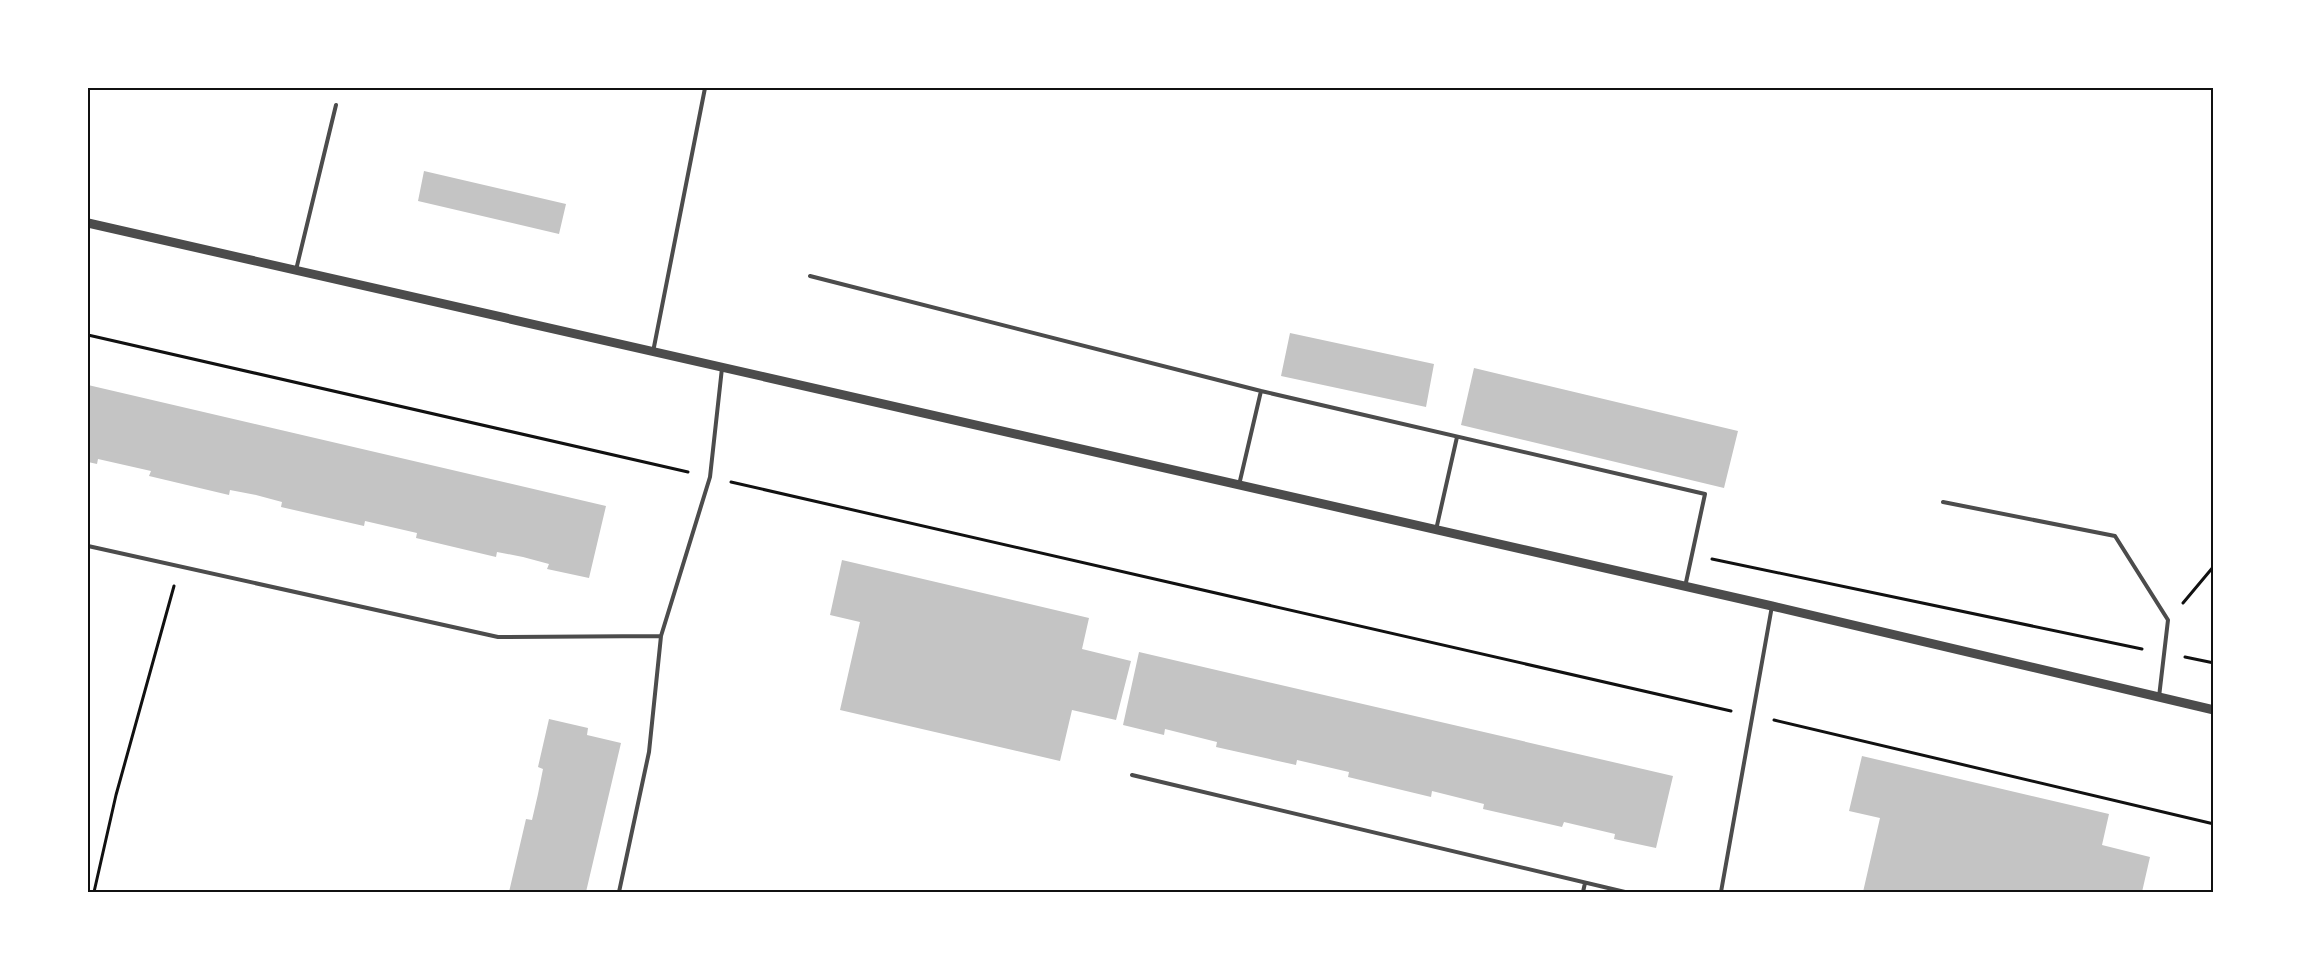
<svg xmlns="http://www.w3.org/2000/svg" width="2301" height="980" font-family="Montserrat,sans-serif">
<rect width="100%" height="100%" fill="#fff"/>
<path fill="#c4c4c4" d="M424 171 566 204 559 234 418 201Z
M1290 333 1434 364 1426 407 1281 376Z
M1474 368 1738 431 1724 488 1461 425Z
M88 385 606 506 589 578 547 569 549 564 523 557 497 552 496 557 416 538 417 533 365 521 364 526 281 507 282 502 256 495 230 490 229 495 149 476 151 471 98 459 97 464 88 462Z
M842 560 1089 618 1082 649 1131 661 1116 720 1072 710 1060 761 840 710 860 622 830 615Z
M1139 652 1673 776 1656 848 1614 839 1615 834 1564 822 1562 827 1483 809 1484 804 1432 791 1431 797 1348 777 1349 772 1297 760 1296 765 1216 747 1217 742 1165 729 1164 735 1123 725Z
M549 719 588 728 587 735 621 743 586 892H509L526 819 532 820 538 794 543 769 538 767Z
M1862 756 2109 814 2102 845 2150 857 2142 892H1863L1880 818 1849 811Z"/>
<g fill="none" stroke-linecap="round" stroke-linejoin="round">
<path stroke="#111" stroke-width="3" d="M88 335 688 472
M731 482 1731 711
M1712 559 2142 649
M2183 603 2214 566
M2185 657 2214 663
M1774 720 2214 824
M94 892 116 795 174 586"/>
<path stroke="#4c4c4c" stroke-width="4" d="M296 270 336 105
M810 276 1261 391 1239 485
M653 352 705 88
M1261 391 1705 494 1685 587
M1943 502 2115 536 2168 620 2159 697
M1436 530 1457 437
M88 546 498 637 661 636 710 477 722 368
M1132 775 1625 892
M619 892 649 752 661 636
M1583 892 1585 883
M1721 892 1772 606"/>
<path stroke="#4c4c4c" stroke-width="9" d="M88 223 1772 606 2214 710"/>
</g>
<rect width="2301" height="980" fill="none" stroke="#ffffff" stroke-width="178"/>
<rect x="89" y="89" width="2123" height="802" fill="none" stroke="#111" stroke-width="2"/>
</svg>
